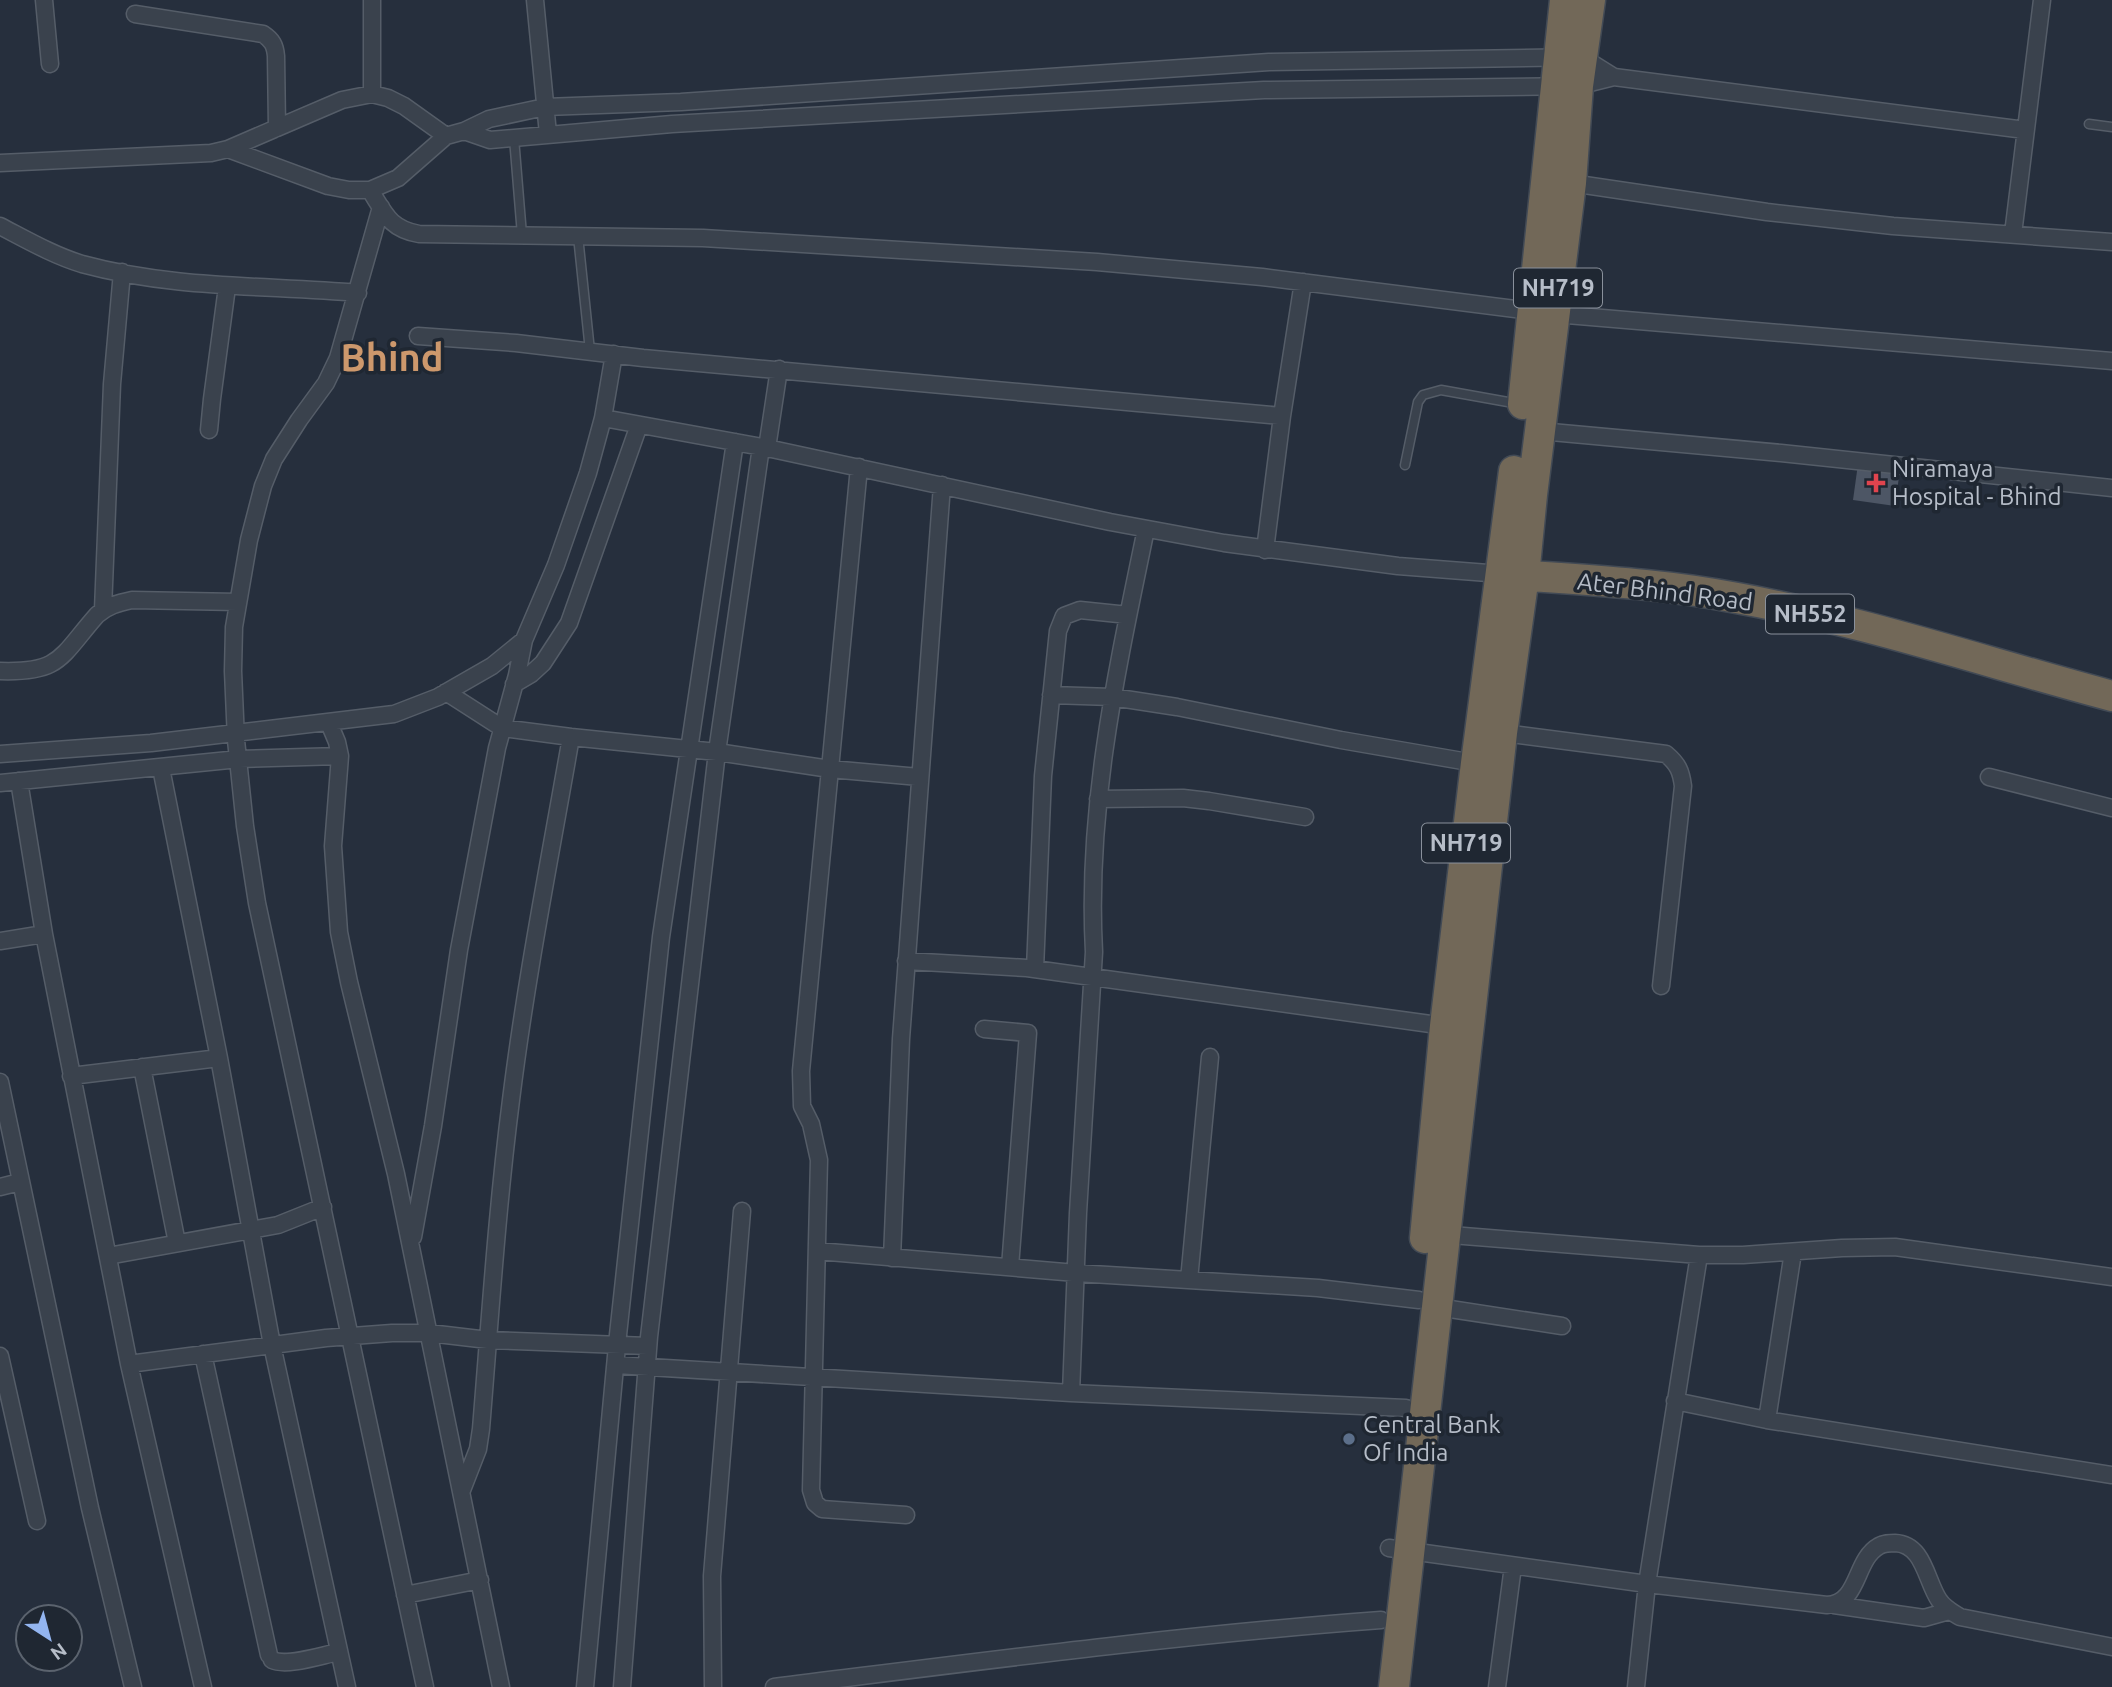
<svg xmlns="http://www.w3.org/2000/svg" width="2112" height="1687" font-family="Ubuntu,sans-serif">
<rect width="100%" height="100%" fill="#262f3d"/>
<path fill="#4d5665" d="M1858 464 1900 469 1895 506 1853 500Z"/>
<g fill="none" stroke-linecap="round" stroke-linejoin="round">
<g stroke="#555d68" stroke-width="11">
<path id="lane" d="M2089 124 2112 127
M514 138 522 235
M578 236 590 351
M1405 465 1418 402 1423 395 1441 390 1519 404"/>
</g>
<g stroke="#555d68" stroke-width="19">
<path id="street" d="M44 0 50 64
M372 0V94
M535 0 548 134
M135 14 263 34C272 40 275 45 276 56L277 128
M464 131 490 140 672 124 1264 90 1578 86 1614 77 2025 130
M228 149 328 186 349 190H370L398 178 446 136 464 131 489 119 545 107 681 102 1269 62 1582 57 1614 77
M0 163 211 153 228 149 342 100 372 94 388 98 404 106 446 136
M1571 183 1767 212 1893 226 2112 242
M370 190C385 214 390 229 419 234L703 238 1097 262 1262 277 1555 314 2112 361
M381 207 338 358 326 383 299 420 274 459 263 486 249 540 234 627 233 671 236 740 245 826 257 903 425 1687
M0 226C27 240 53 255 82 264 174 289 264 285 358 293
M2013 234 2042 0
M418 336 516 343 643 358 1282 416
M603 418 767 448 1110 522 1224 543 1398 566 1501 574
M209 430 212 399 227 287
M1540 431 1781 453 2112 488
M767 448 779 369
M859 467 801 1071 802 1106 811 1124 819 1160 811 1490 815 1503 822 1509 906 1515
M1265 550 1282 416 1303 282
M103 610 112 384 122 272
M0 671C61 673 60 657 97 615 107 606 118 603 132 600L238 602
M514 684 531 674 543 663 569 623 639 425
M446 692 502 728 571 737 717 752 830 769 919 777
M1051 695 1112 697 1177 707 1341 740 1480 764
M329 723 337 742 340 756 333 846 339 932 349 982 396 1174 501 1687
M1496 732 1666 754C1678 764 1681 771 1683 786L1661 986
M0 754 151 743 394 714 438 697 492 666 524 640
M161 768 219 1058 272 1345 347 1687
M1989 777 2112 808
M19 781 44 934 129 1364 203 1687
M0 783 239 759 340 756
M1098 799 1183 798 1209 801 1305 817
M0 941 44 934
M906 961 1027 968 1445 1026
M1035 969 1043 776 1058 631 1064 616 1080 610 1128 615
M984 1029 1028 1033 1010 1267
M142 1067 177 1243
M71 1076 219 1058
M0 1082 90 1508 133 1687
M0 1187 20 1182
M1439 1234 1699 1255H1743L1842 1248 1895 1247 2112 1277
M413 1237 433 1126 459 950 497 748 517 675 524 640 556 565 588 473 603 418 614 354
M817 1251 1076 1273 1318 1288 1419 1300
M108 1256 278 1225 323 1207
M892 1258 901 1039 942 485
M1189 1280 1210 1057
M1437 1307 1562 1326
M203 1354 269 1655
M0 1356 37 1521
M129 1364 326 1338 392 1333H429L488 1340 648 1346
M616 1365 1071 1393 1406 1408
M1071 1393 1078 1213 1094 952C1086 808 1117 669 1146 529
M1675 1401 1767 1420 2112 1475
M1767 1420 1793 1252
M462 1490 478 1449 481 1429C490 1319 497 1209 511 1100 526 978 550 858 571 737
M1389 1548 1647 1584 1827 1605C1860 1603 1854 1560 1879 1546 1884 1543 1889 1543 1895 1543 1924 1544 1926 1581 1939 1600 1944 1608 1952 1612 1960 1617L2112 1647
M405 1595 480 1580
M1834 1605 1924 1618 1949 1611
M272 1660C287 1667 322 1655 339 1652
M585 1687 618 1335 661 937 735 442
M622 1687 649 1337 717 752 761 447
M713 1687 712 1576 742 1211
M774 1687C976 1662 1178 1635 1381 1620
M1497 1687 1513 1566
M1636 1687 1647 1584 1699 1255"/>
</g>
<g stroke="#424a55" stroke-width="33">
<path id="highway" d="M1523 404 1565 0
M1505 574C1582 580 1661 583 1737 598 1864 621 1988 663 2112 696
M1425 1238 1445 1026 1476 763 1514 471
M1394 1687 1502 733 1524 576 1532 495 1571 183 1578 86 1590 0"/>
</g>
<use href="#lane" stroke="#3a424d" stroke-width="8"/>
<use href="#street" stroke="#3a424d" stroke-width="16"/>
<use href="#highway" stroke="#726858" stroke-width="30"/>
</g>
<path fill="#e0444e" stroke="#1f2732" stroke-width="2.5" d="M1872.5 472.5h7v7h7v7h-7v7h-7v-7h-7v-7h7z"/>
<circle fill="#5c6f8a" stroke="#1f2732" stroke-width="2.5" cx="1349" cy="1439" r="7"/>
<g text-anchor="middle" stroke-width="7" stroke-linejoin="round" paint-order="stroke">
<g fill="#1f2732" stroke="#89909b" stroke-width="2">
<rect x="1514" y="268.5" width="88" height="39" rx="5"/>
<rect x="1766" y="594.5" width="88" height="39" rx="5"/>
<rect x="1422" y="823.5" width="88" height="39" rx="5"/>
</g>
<g font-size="23" font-weight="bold" fill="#b6bdc8">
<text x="1558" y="296">NH719</text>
<text x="1810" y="622">NH552</text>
<text x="1466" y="851">NH719</text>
</g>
<g font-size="24" fill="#b6bdc8" stroke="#1f2732" text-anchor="start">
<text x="1892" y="477">Niramaya<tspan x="1892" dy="28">Hospital - Bhind</tspan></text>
<text x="1363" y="1433">Central Bank<tspan x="1363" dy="28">Of India</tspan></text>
</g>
<g font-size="24" fill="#b6bdc8" stroke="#1f2732">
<text transform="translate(1665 592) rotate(7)" y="8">Ater Bhind Road</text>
</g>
<g font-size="38" font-weight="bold" fill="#cd986c" stroke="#1f2732">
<text x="392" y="371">Bhind</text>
</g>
</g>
<g transform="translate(49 1638) rotate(144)"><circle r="33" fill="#1f2732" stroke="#5b636e" stroke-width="2"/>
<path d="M0-5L12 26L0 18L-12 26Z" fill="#93b5f0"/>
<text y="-10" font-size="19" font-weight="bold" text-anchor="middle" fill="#b6bdc8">N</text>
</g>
</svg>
